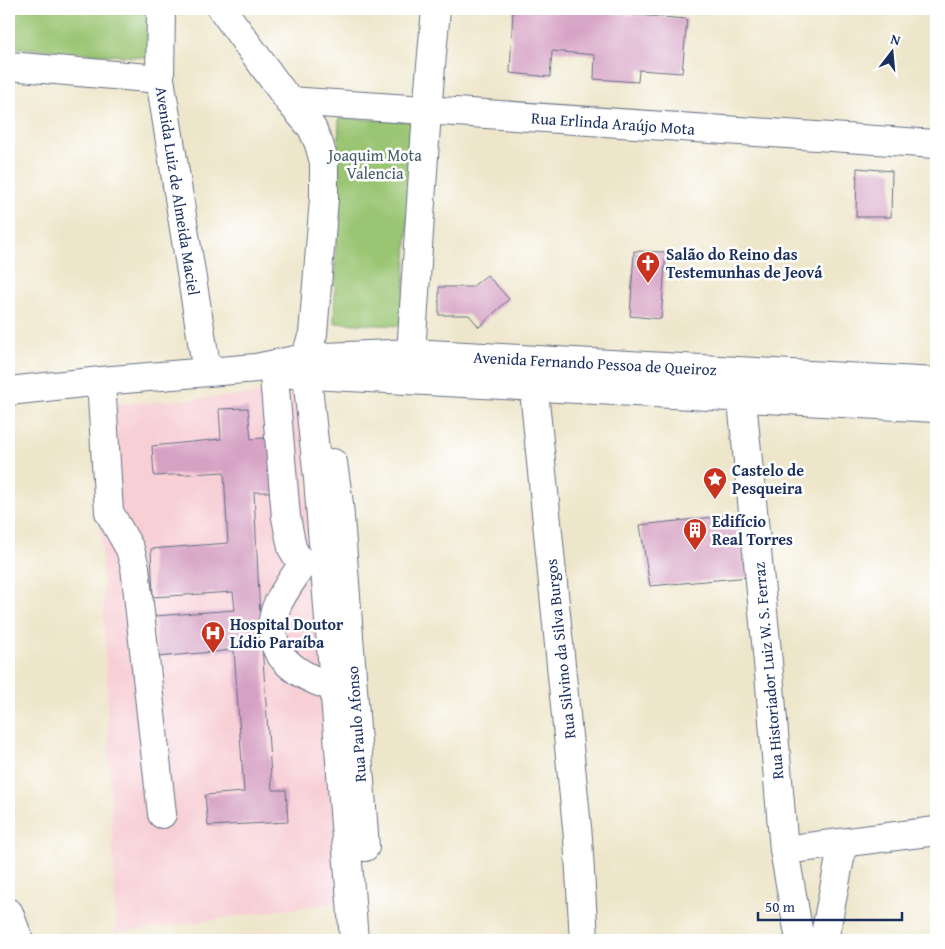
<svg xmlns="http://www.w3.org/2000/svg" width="945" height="949" font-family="'Gentium Book Plus',serif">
<rect width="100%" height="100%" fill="#fff"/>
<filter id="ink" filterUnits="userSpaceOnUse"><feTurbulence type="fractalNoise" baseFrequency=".02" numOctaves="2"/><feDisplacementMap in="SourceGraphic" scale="10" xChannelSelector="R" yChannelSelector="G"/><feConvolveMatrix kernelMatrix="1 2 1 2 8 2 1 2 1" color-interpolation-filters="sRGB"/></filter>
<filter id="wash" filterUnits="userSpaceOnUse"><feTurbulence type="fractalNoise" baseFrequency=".0096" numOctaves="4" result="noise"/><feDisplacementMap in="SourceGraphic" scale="20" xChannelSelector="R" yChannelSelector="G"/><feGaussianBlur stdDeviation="1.12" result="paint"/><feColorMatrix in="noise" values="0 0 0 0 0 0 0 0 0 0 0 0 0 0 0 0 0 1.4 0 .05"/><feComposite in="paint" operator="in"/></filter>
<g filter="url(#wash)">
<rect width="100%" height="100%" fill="#eee6ca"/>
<path fill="#f7cfd5" d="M299 391 342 902 116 933 96 406Z"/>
<path fill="#9ac572" stroke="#5a7a68" d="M9 9H152L149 58 9 47Z
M339 118 414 122 402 326 334 323Z"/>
<g id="blocks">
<path fill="#d6a2c4" d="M513 9H599L598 12 687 19 682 73 639 70 638 82 594 79 595 55 552 51 550 77 510 73Z
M857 168 892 171 891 217H856Z
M634 251 666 252 661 319 630 316Z
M487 275 509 299 479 327 469 315H439V287H472Z
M248 408 251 439 275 437 280 492H254L260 616 272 790H286L288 822 208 826 205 795 244 792 234 650 157 657 155 616 235 610 233 592 153 597 151 549 228 543 224 472 154 476 152 446 221 439 219 409Z
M742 514 749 577 650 586 640 525Z"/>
</g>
</g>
<g filter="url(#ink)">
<use href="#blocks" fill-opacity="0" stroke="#656f84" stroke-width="1"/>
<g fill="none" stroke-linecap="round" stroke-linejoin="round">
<g stroke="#656f84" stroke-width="30">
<path id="minor" d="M161 9 160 79 207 372
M222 9 289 101 312 128 319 144 324 162V199L313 334 305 358 318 479 354 940
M9 66 160 79
M289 101 936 144
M411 353 427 111 436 9
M273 365 286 517 292 548 302 565 323 562H342
M532 370 578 838 584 940
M292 374 936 408
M101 381 109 512 130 549 135 567 162 814
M740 381 768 662 784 850 800 940
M9 391 101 381 256 368 305 358 411 353 936 382
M333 463 339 504 365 847
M302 565C293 579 282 593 276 608 261 653 295 675 333 687
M784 850 936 831
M9 913 19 940
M824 940 843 843"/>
</g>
<use href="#minor" stroke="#fff" stroke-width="28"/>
</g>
</g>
<defs>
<g id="church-pin" transform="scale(1.25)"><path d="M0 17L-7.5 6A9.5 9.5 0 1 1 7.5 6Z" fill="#c8321e" stroke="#fff"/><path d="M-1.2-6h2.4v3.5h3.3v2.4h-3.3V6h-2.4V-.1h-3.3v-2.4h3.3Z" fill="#fff"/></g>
<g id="sight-pin" transform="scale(1.25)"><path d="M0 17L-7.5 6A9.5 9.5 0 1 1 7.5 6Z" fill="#c8321e" stroke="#fff"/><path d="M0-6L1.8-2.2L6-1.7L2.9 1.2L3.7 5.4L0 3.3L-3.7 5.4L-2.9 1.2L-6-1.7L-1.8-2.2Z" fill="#fff"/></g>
<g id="building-pin" transform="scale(1.25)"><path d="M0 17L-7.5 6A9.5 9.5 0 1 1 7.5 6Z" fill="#c8321e" stroke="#fff"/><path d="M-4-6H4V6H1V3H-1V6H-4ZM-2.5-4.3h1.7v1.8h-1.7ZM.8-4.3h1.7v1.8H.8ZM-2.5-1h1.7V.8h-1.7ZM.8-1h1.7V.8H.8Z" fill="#fff"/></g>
<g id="hospital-pin" transform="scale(1.25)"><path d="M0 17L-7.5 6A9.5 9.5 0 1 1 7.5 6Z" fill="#c8321e" stroke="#fff"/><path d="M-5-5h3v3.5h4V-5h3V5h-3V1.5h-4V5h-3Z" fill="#fff"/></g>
</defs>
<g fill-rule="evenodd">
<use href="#church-pin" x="648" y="263"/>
<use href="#sight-pin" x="715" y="479"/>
<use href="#building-pin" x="695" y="530"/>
<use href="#hospital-pin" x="213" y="633"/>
</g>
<g text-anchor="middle" stroke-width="5" stroke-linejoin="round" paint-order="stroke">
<g font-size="16" fill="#1b2f5e" stroke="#fff">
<text transform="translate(613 123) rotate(4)" y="6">Rua Erlinda Araújo Mota</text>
<text transform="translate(178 191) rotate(81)" y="6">Avenida Luiz de Almeida Maciel</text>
<text transform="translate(595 363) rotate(3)" y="6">Avenida Fernando Pessoa de Queiroz</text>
<text transform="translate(560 649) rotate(-96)" y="6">Rua Silvino da Silva Burgos</text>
<text transform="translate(768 671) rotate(-95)" y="6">Rua Historiador Luiz W. S. Ferraz</text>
<text transform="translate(356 724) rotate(-94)" y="6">Rua Paulo Afonso</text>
</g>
<g font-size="16" fill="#415c64" stroke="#fff">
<text x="375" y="161">Joaquim Mota<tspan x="375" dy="18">Valencia</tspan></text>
</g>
<g font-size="16" font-weight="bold" fill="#1b2f5e" stroke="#fff" text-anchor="start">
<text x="666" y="260">Salão do Reino das<tspan x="666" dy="18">Testemunhas de Jeová</tspan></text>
<text x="732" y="476">Castelo de<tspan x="732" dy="18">Pesqueira</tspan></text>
<text x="712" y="527">Edifício<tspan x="712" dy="18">Real Torres</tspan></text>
<text x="230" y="630">Hospital Doutor<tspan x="230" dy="18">Lídio Paraíba</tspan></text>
</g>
</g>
<rect width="945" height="949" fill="none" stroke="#fff" stroke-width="30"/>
<g transform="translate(892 52) rotate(16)" stroke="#ffffff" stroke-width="4" paint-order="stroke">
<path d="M0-4L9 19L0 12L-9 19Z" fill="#1b2f5e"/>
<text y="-8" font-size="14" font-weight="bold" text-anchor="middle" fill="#1b2f5e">N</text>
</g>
<path d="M758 912v8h144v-8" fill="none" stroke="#1b2f5e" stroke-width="2.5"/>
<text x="765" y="912" font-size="15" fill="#1b2f5e" stroke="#ffffff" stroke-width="4" paint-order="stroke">50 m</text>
</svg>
